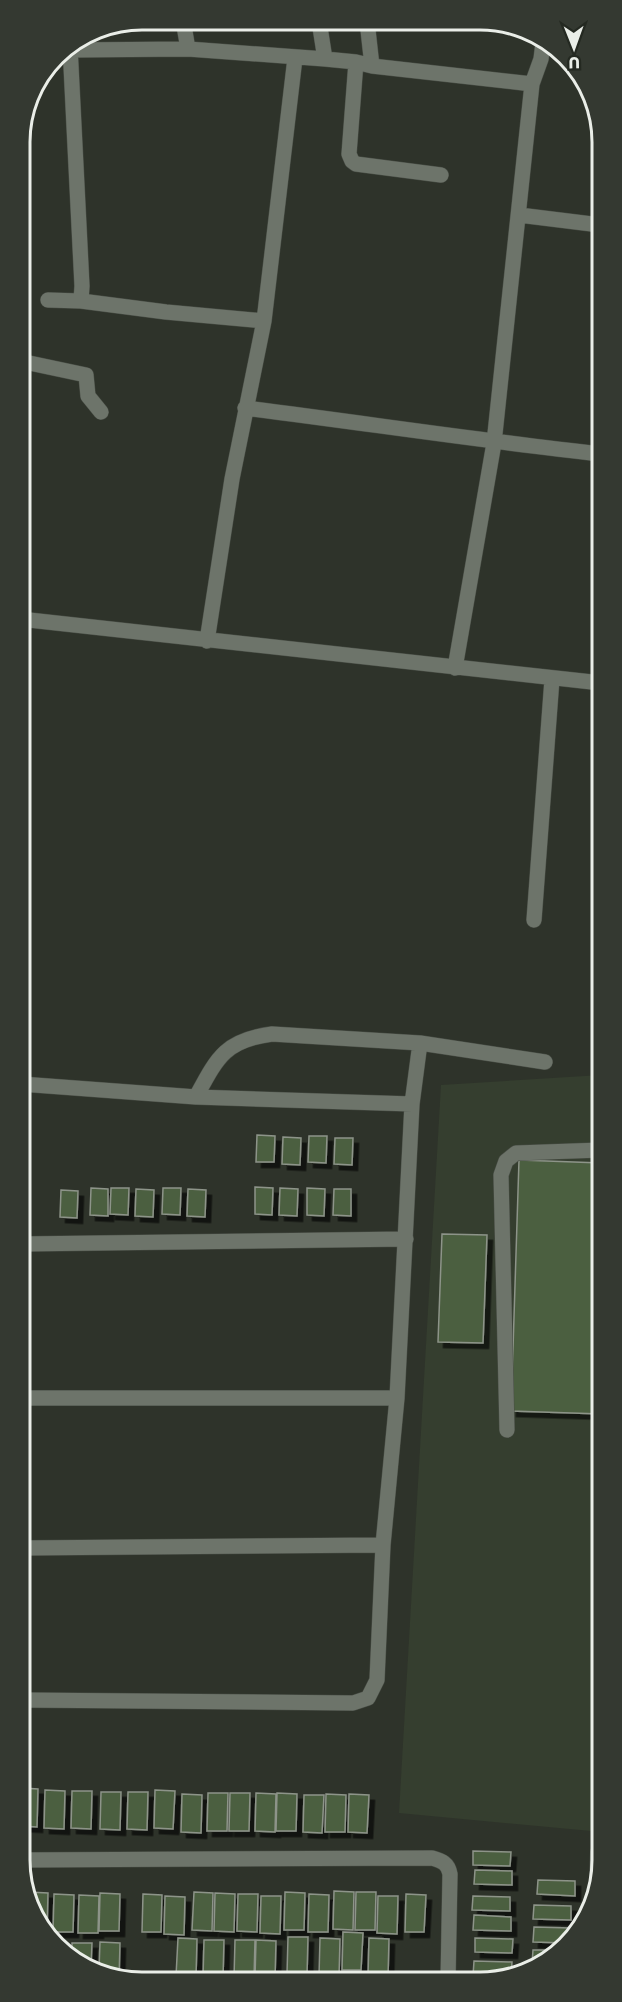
<svg xmlns="http://www.w3.org/2000/svg" width="622" height="2002" font-family="Poppins,sans-serif">
<defs>
<filter id="shadow"><feDropShadow dx="5.5" dy="5.5" stdDeviation="0" flood-color="#0009"/></filter>
</defs>
<rect width="100%" height="100%" fill="#2e332a"/>
<path fill="#353e2f" d="M601 1075 602 1832 399 1813 441 1085Z"/>
<path fill="#4c5e41" stroke="#8d9489" stroke-width="1.5" filter="url(#shadow)" d="M257 1135 275 1136 274 1162H256Z
M309 1136H327L326 1163 308 1162Z
M283 1137 301 1138 300 1165 282 1164Z
M335 1138H353L352 1165 334 1164Z
M519 1160 601 1163 602 1414 511 1411Z
M255 1187 273 1188 272 1215 255 1214Z
M91 1188 108 1189V1216L90 1215Z
M111 1188H129L128 1215 110 1214Z
M163 1188H181L180 1215 162 1214Z
M280 1188 298 1189 297 1216 279 1215Z
M307 1188 325 1189 324 1216 307 1215Z
M136 1189 154 1190 153 1217 135 1216Z
M188 1189 206 1190 205 1217 187 1216Z
M334 1189H351V1216L333 1215Z
M61 1190 78 1191 77 1218 60 1217Z
M442 1234 487 1235 483 1343 438 1342Z
M22 1788 38 1789 37 1827 22 1826Z
M45 1790 65 1791 64 1829 44 1828Z
M155 1790 175 1791 173 1829 154 1828Z
M72 1791H92L91 1829 71 1828Z
M101 1792H121L120 1830 100 1829Z
M128 1792H148L147 1830 127 1829Z
M208 1793H228L227 1831H207Z
M230 1793H250L249 1831H229Z
M256 1793 276 1794 275 1832 255 1831Z
M277 1793 297 1794 296 1831H276Z
M182 1794 202 1795 201 1833 181 1832Z
M326 1794 346 1795 345 1832H325Z
M349 1794 369 1795 367 1833 348 1832Z
M304 1795H324L322 1833 303 1832Z
M473 1851 511 1852 510 1866 473 1865Z
M475 1870 512 1871V1885L474 1884Z
M538 1880 575 1881V1896L537 1894Z
M334 1891 354 1892 353 1930 333 1929Z
M28 1892 48 1893 47 1931 28 1895Z
M194 1892 213 1893 212 1931 192 1930Z
M285 1892 305 1893 304 1930H284Z
M356 1892H376L375 1930H355Z
M100 1893 120 1894 119 1931H99Z
M215 1893 235 1894 234 1932 214 1931Z
M54 1894 74 1895 73 1932H53Z
M143 1894 162 1895 161 1932H142Z
M238 1894H258L257 1932 237 1931Z
M309 1894 329 1895 328 1932H308Z
M406 1894 426 1895 424 1932H405Z
M79 1895 99 1896 98 1933H78Z
M165 1896 185 1897 184 1935 164 1934Z
M261 1896H281L280 1934 260 1933Z
M378 1896H398L397 1934 377 1933Z
M473 1896 510 1897V1911L472 1910Z
M534 1905 571 1906V1920L533 1919Z
M474 1915 511 1917V1931L473 1930Z
M534 1927 571 1928V1941L568 1943 533 1942Z
M343 1932 363 1933 361 1970H342Z
M288 1937H308L307 1975 287 1974Z
M178 1938 197 1939 196 1977 176 1976Z
M320 1938 340 1939 339 1977 319 1976Z
M369 1938 389 1939 388 1977 368 1976Z
M475 1938 513 1939 512 1953 475 1952Z
M204 1940H224L223 1978H203Z
M235 1940H255L254 1978H234Z
M256 1940 276 1941 275 1979 255 1978Z
M100 1942 120 1943 119 1980 99 1970Z
M72 1943H92L91 1966 72 1955Z
M533 1950H555L532 1964Z
M474 1961 512 1962 511 1976H473Z"/>
<g fill="none" stroke-linecap="round" stroke-linejoin="round">
<g stroke="#494e46" stroke-width="16">
<path id="minor" d="M183 20 188 49
M319 21 325 59
M367 21 372 66 532 84 494 443 455 668
M70 46 82 286 81 301
M71 50 188 49 325 59 356 62 372 66
M356 62 349 154 352 161 356 164 441 175
M532 84 541 59 543 43
M519 215 600 225
M48 300 81 301 166 312 264 321
M20 361 86 375 88 396 101 412
M245 408C364 423 482 441 601 454
M20 619 601 683
M207 641 232 479 264 321 295 58
M534 920 552 679
M21 1084 196 1097 412 1104 397 1398 383 1545 377 1680 368 1698 353 1703 22 1700
M196 1097C217 1058 225 1040 272 1034L420 1043 545 1062
M412 1104 420 1043
M21 1244 406 1239
M21 1398H397
M507 1430 501 1175 506 1161 516 1153 601 1150
M21 1548 383 1545
M22 1860 432 1858C442 1861 448 1863 450 1874L448 1980
M597 1879 598 1852"/>
</g>
<use href="#minor" stroke="#6d746a" stroke-width="15"/>
</g>
<path d="M0 0H622V2002H0ZM142 30H480A112 112 0 0 1 592 142V1860A112 112 0 0 1 480 1972H142A112 112 0 0 1 30 1860V142A112 112 0 0 1 142 30Z" fill="#343931" fill-rule="evenodd"/>
<path fill="none" stroke="#eaeee8" stroke-width="3" d="M142 30H480A112 112 0 0 1 592 142V1860A112 112 0 0 1 480 1972H142A112 112 0 0 1 30 1860V142A112 112 0 0 1 142 30Z"/>
<g transform="translate(574 48) rotate(179)" stroke="#242921" stroke-width="4.5" paint-order="stroke">
<path d="M0-4.5L10 22L0 15L-10 22Z" fill="#eaeee8"/>
<text y="-9" font-size="16" font-weight="bold" text-anchor="middle" fill="#eaeee8">U</text>
</g>
</svg>
